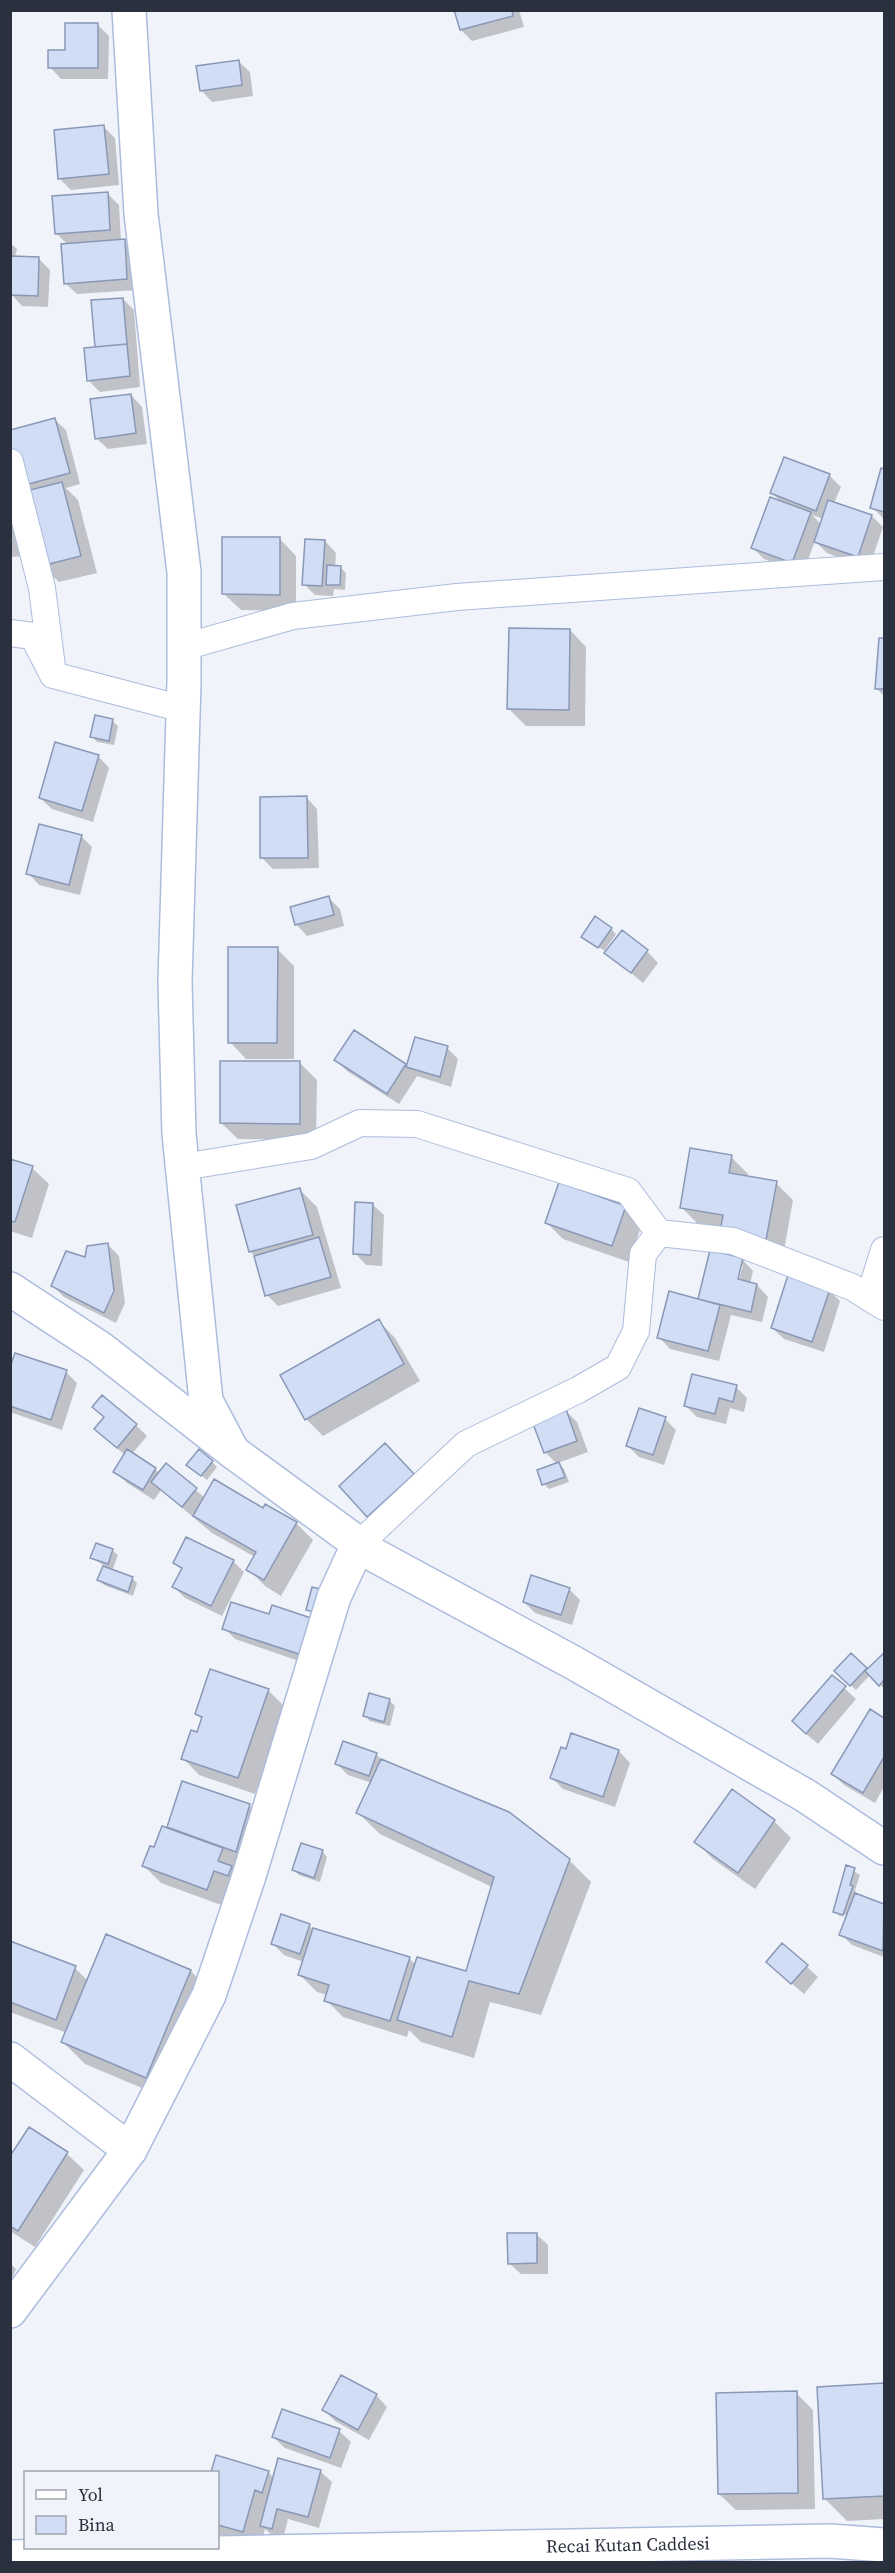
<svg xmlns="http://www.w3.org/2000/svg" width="895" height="2573" font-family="'Source Serif 4',serif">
<rect width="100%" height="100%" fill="#f0f3fa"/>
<path fill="#0003" fill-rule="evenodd" d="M456 10H519L524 27 472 41 461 30Z
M97 24 109 36 108 79H61L50 67Z
M238 61 250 72 253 96 212 102 201 90Z
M104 127 115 138 119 185 71 190 60 179Z
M108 194 119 205 121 241 135 252 138 290 77 294 65 283 68 245 56 233Z
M10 243 17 249 15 257 38 258 50 270 48 307 22 306 11 294Z
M123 299 134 310 140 387 100 392 88 380Z
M131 395 142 407 147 444 108 449 96 438Z
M54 419 66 430 80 484 66 488 78 500 97 573 59 582 42 566 23 485Z
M785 459 830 476 841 487 834 503 872 516 883 527 869 568 827 553 815 541 803 573 764 559 753 548 782 503 772 493ZM812 515 823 519 822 525Z
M882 470H884V519L872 507Z
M10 480 25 556 10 557Z
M280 539 296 556V611L241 610 224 594Z
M325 541 336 553 335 567H340L346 573 345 590 334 589 333 596 315 595 304 584Z
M570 630 586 647 585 726H526L509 709Z
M881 639 884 640V696L876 688Z
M112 721 118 726 114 745 97 742 92 736Z
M98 756 109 768 93 822 52 809 40 798Z
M306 797 317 809 319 868 273 869 262 858Z
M81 836 92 847 80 895 39 885 28 873Z
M329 898 340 909 344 926 307 936 296 924Z
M611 929 616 934 605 950 647 951 658 963 643 983 605 951 583 937Z
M277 949 294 966V1059H246L230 1042Z
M354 1032 408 1067 447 1048 458 1059 451 1087 417 1076 399 1104 347 1071 336 1060Z
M300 1063 317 1080 316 1140 238 1139 221 1123Z
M731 1157 748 1174V1178L776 1183 793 1200 783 1256 722 1228 698 1224 681 1207Z
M10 1161 32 1168 49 1184 32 1238 10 1231Z
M300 1190 317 1207 341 1288 278 1306 267 1295 255 1257 250 1251Z
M372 1204 384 1215 382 1266 366 1265 355 1253Z
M625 1207 642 1224 629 1262 563 1239 546 1222Z
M108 1245 119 1256 125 1303 116 1323 64 1297 53 1286Z
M711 1252 742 1259 753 1271 750 1284 757 1285 768 1297 762 1322 731 1315 719 1361 670 1349 659 1337 699 1301ZM739 1265H743L737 1287 734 1286Z
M829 1290 840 1301 824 1352 784 1339 772 1328Z
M379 1321 395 1338 420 1381 323 1436 306 1419Z
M10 1372H66L77 1383 62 1430 10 1412Z
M736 1387 747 1398 744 1412 730 1408 726 1424 697 1417 686 1406Z
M566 1411 577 1422 588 1452 558 1463 564 1469 569 1482 549 1489 544 1484 557 1464 545 1452Z
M665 1419 676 1430 664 1465 639 1457 627 1445Z
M136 1425 147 1436 132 1454 160 1473 167 1465 205 1498 264 1510 296 1523 313 1540 281 1596 265 1586 248 1569 255 1557 212 1533 161 1490 154 1500 127 1483 115 1471 125 1455 107 1440Z
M396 1456 424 1486 379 1527 368 1516Z
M212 1462 217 1467 207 1480 194 1470Z
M112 1550 118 1555 112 1571 132 1578 137 1583 133 1596 104 1585 99 1580 105 1566 92 1558Z
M233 1561 244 1572 222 1616 185 1598 174 1587 182 1570 175 1563Z
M569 1589 580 1600 572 1625 535 1613 524 1602Z
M232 1604 316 1667 235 1639 224 1628Z
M851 1655 868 1671 884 1655V1689L871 1674 856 1690 836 1671Z
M832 1677 856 1699 818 1744 805 1733Z
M268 1690 285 1707 255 1794 199 1775 183 1758 198 1734 203 1720 196 1714Z
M389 1700 395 1706 390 1726 370 1721 365 1716Z
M870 1711 884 1720V1787L875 1803 844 1785 833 1774Z
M572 1735 619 1751 630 1763 615 1807 563 1789 552 1778 567 1751Z
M376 1754 385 1763 569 1860 591 1882 541 2015 490 2002 474 2058 421 2042 409 2030 407 2037 343 2017 326 2000 327 1995 317 1992 300 1975 304 1962 284 1955 273 1944 309 1925 312 1929 409 1958 416 1965 467 1973 492 1887 380 1834 358 1813 372 1783 348 1775 336 1763Z
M183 1783 250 1806 267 1823 224 1906 161 1883 144 1866 168 1829Z
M732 1791 774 1821 791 1838 755 1889 713 1859 696 1842Z
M322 1851 327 1857 320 1882 299 1875 294 1870Z
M847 1867 860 1875 855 1890 857 1895 884 1905V1957L852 1945 841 1934 846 1919 835 1912ZM839 1912 851 1917 850 1919 839 1916Z
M107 1936 191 1971 212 1993 168 2099 85 2064 63 2042 67 2033 10 2012V1943L75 1968 88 1981Z
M806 1966 818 1977 804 1994 779 1973Z
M29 2129 67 2154 84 2170 35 2247 10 2231V2159Z
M536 2234 548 2245V2274H521L509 2263Z
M10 2263 16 2269 10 2282Z
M884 2384V2519L847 2521 825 2499 818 2388Z
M796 2393 813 2410 815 2509 736 2510 719 2494Z
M376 2395 387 2407 369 2440 335 2421 324 2410Z
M339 2431 351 2442 341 2468 285 2448 273 2437Z
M217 2457 268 2472 274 2478 320 2471 332 2482 319 2528 288 2519 283 2539 273 2536 265 2529 260 2548 218 2536V2472H213Z"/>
<path fill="#d1ddf5" stroke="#8898b6" stroke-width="1.5" d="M454 10H512L513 16 460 30Z
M65 23H98V68H48V50H65Z
M239 60 242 85 200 91 196 66Z
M104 125 109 174 58 179 54 130Z
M108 192 110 230 55 234 52 196Z
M125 239 127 279 64 284 61 244Z
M11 256 39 257 38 296 10 295Z
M123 298 127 344 95 347 91 300Z
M127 344 130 376 87 381 84 348Z
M131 394 136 433 95 439 90 399Z
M55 418 70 473 21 486 10 446V430Z
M784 457 830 474 816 511 770 493Z
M881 468 884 469V512L870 508Z
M62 482 81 556 41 566 22 492Z
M770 497 811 512 792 563 751 548Z
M828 500 872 515 858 557 814 542Z
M222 537H280V595L222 594Z
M305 539 325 540 322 586 302 585Z
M327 565 341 566 340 585H326Z
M509 628 570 629 569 710 507 709Z
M879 638H884V689H875Z
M95 715 113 719 109 741 90 737Z
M55 742 99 755 82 811 39 798Z
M307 796 308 858H260V797Z
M39 824 82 835 69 885 26 874Z
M329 896 334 915 295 925 290 907Z
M595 916 612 928 598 948 581 937Z
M622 930 648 950 631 973 604 953Z
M228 947H278L277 1043H228Z
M354 1030 406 1064 387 1094 334 1060Z
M415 1037 448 1046 440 1077 406 1067Z
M220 1061H300V1124L220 1123Z
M690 1148 732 1155 729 1173 777 1181 766 1240 720 1232 723 1215 680 1208Z
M10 1159 33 1166 15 1222 10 1221Z
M559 1182 626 1206 612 1246 545 1223Z
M300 1188 313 1235 249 1252 236 1205Z
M355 1202 373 1203 371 1255 353 1254Z
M319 1237 331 1277 265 1296 254 1256Z
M108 1243 114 1291 104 1313 51 1286 66 1251 85 1257 87 1246Z
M710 1250 743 1258 738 1279 757 1284 751 1312 698 1299Z
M788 1275 830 1289 812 1342 771 1328Z
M669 1291 720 1305 708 1351 657 1338Z
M379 1319 404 1364 305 1420 280 1375Z
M15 1353 67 1370 51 1420 10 1406V1367Z
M692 1374 737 1385 733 1402 719 1398 715 1414 684 1406Z
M102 1395 137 1424 117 1448 94 1429 104 1417 92 1407Z
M639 1408 666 1417 653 1455 626 1446Z
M566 1409 577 1441 544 1453 532 1421Z
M385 1443 414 1474 367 1517 339 1486Z
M127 1449 156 1468 143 1490 113 1472Z
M199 1449 213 1461 201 1476 186 1465Z
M559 1462 565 1477 542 1485 537 1470Z
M166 1463 197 1488 182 1507 151 1482Z
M214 1479 263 1508 265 1504 297 1522 264 1580 246 1570 256 1552 193 1516Z
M186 1537 234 1560 211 1606 172 1587 182 1568 173 1563Z
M96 1543 113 1549 108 1564 90 1558Z
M103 1566 133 1577 128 1592 97 1580Z
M531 1575 570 1588 561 1615 523 1602Z
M312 1587 324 1590 318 1613 306 1610Z
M231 1602 269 1614 272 1605 317 1620 305 1656 222 1629Z
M851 1653 867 1668 850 1686 834 1671Z
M884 1653V1680L879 1686 865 1671Z
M210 1669 269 1689 238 1778 181 1759 191 1730 197 1732 202 1717 195 1714Z
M832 1675 846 1686 806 1734 792 1721Z
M369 1693 390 1699 384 1722 363 1716Z
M870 1709 884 1718V1757L863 1793 831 1774Z
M571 1733 619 1750 603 1797 550 1778 561 1747 566 1749Z
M343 1741 377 1753 369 1776 335 1764Z
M381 1759 509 1812 570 1859 519 1994 469 1981 452 2037 397 2020 417 1957 466 1971 494 1877 356 1813Z
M182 1781 250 1804 236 1852 167 1827Z
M732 1789 775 1820 738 1873 694 1842Z
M162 1826 223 1848 218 1861 232 1866 228 1876 214 1871 207 1890 142 1866 150 1846 154 1847Z
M301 1843 323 1850 314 1878 292 1870Z
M846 1865 855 1868 850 1885 853 1886 843 1915 833 1912Z
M855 1893 884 1904 883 1951 839 1935Z
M281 1914 310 1924 300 1954 271 1944Z
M313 1928 410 1957 390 2021 324 2001 329 1985 298 1975Z
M106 1934 191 1970 146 2078 61 2042Z
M10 1941 76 1966 56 2020 10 2002Z
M782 1943 808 1965 791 1984 766 1962Z
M29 2127 68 2152 18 2231 10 2226V2156Z
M507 2233H537V2263L508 2264Z
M341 2375 377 2394 358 2430 322 2410Z
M884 2383V2496L823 2499 817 2387Z
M797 2391 798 2493 718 2494 716 2393Z
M282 2409 340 2429 330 2458 272 2437Z
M216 2455 269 2471 262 2493 255 2490 243 2532 218 2525V2472H211Z
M278 2458 321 2470 308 2517 277 2509 272 2529 260 2526Z"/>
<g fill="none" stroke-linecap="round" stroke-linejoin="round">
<g stroke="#acbcdc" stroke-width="28">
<path id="street" d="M10 462 42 588 53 675
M10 633 33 636 53 675 183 709
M184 647 293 616 457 597 884 567
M183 1167 311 1146 360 1123 417 1124 628 1191 659 1233
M869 1298 884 1250
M358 1545 466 1444 578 1390 618 1367 636 1331 643 1254 659 1233 733 1241 852 1287 884 1307"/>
</g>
<g stroke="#acbcdc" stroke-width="36">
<g id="secondary">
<path d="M129 10 141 214 184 572V682L175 982 179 1134 206 1401 233 1452"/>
<path d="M10 1289 100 1348 233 1452 374 1555 574 1663 806 1796 884 1848"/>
<path d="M10 2059 130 2150"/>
<path d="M10 2311 130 2150 209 1995 248 1879 334 1597 358 1545"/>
<path id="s1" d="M10 2557 830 2541 884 2545"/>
</g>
</g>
<use href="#street" stroke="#fff" stroke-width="26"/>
<use href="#secondary" stroke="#fff" stroke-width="33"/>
</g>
<g text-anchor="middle" stroke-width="4.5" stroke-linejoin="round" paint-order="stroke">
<g font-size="18" fill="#2a303d" stroke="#f0f3fa">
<text dy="6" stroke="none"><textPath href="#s1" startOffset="618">Recai Kutan Caddesi</textPath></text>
</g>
</g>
<rect width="895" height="2573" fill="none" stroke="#2a303d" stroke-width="24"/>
<rect x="24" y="2471" width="195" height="78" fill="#f0f3fa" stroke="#a1a5ae" stroke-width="1.5"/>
<rect x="36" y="2490" width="30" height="9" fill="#ffffff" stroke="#a1a5ae" stroke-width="1.5"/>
<text x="78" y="2501" font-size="18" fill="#2a303d">Yol</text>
<rect x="36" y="2516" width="30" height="18" fill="#d1ddf5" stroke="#a1a5ae" stroke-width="1.5"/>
<text x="78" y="2531" font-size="18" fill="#2a303d">Bina</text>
</svg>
